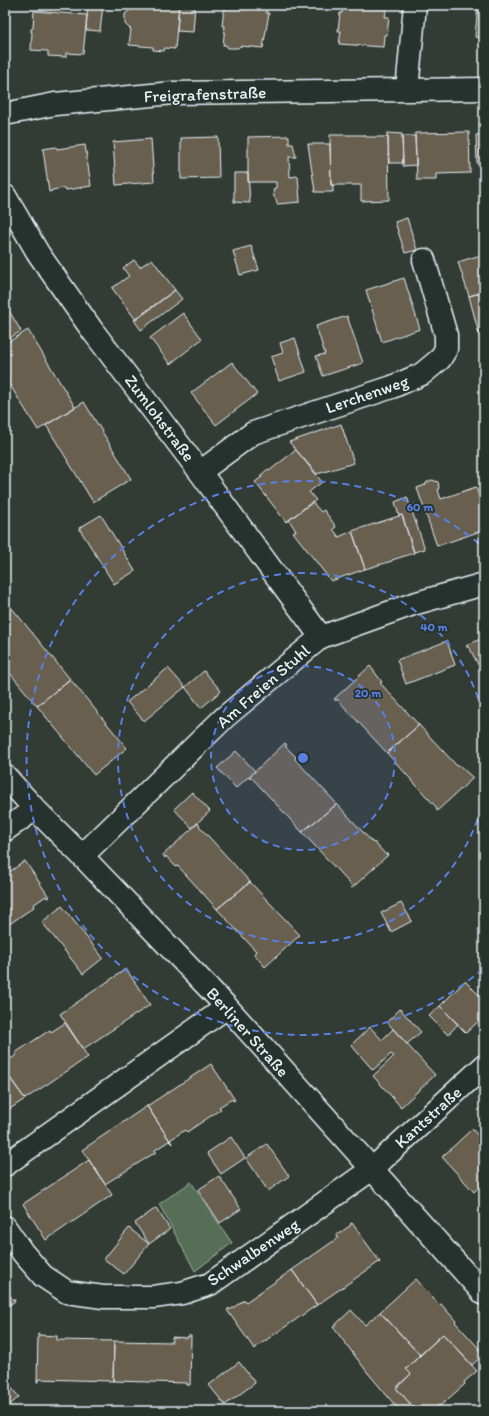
<svg xmlns="http://www.w3.org/2000/svg" width="489" height="1416" font-family="Itim,sans-serif">
<rect width="100%" height="100%" fill="#333c34"/>
<filter id="ink" filterUnits="userSpaceOnUse"><feTurbulence type="fractalNoise" baseFrequency=".025" numOctaves="2"/><feDisplacementMap in="SourceGraphic" scale="8" xChannelSelector="R" yChannelSelector="G"/><feConvolveMatrix kernelMatrix="1 2 1 2 8 2 1 2 1" color-interpolation-filters="sRGB"/></filter>
<g filter="url(#ink)">
<path fill="#566e54" stroke="#9fb0a6" d="M191 1182 232 1243 195 1271 159 1204Z"/>
<path fill="#675f50" stroke="#e8f1f8" d="M5 5H10L8 27H5Z
M88 5H103L100 31 86 30Z
M133 5H179L175 49 165 48 164 51 153 50V47L129 45 131 29 129 28 125 24V14L130 10H132Z
M179 5H195L193 32 177 31Z
M226 5H267L266 13H269L263 48 240 46 238 48H228L226 45H223L225 26H222L224 9H226Z
M343 5H387L385 17H389L387 35H384L383 47 339 44 341 31H338L340 13H342Z
M478 5H484V38L475 37Z
M34 11 87 15 83 54 66 53V57L48 56V51L31 50 32 32H31V29L33 28Z
M469 132 470 173 436 174V180H417L415 133Z
M387 133 402 134 403 163H389L388 137H387Z
M484 134V164H477L476 135Z
M330 135H365L366 137H388L389 200 361 201V185H331Z
M289 136V144H293L296 157H289L290 177 298 176 300 202 277 204 276 199 274 197 273 189 276 188V182H248V137Z
M402 136H415L416 165 403 166Z
M218 137 219 178 181 179V138Z
M151 139 154 182 116 185 113 142Z
M308 144H330L331 185H333V192H315Z
M85 145 91 186 66 190 65 188 52 190V191L49 192 43 149 56 147 57 149Z
M234 173H248L250 203 234 202Z
M407 218 417 250 405 253 395 222Z
M251 246 259 270 240 275 233 251Z
M484 254V292L469 296 458 262Z
M152 259 175 290 136 320 112 288 129 276 123 268 134 260 140 267Z
M404 278 420 329 382 342 366 290Z
M175 290 182 299 141 330 134 320Z
M484 292V337L480 338 469 296Z
M5 304 21 331 5 341Z
M183 313 202 339 170 364 150 338Z
M347 316 363 363 323 376 316 356 325 354 316 326Z
M28 330 75 407 38 430 5 377V344Z
M295 338 306 372 279 381 271 357 283 353 280 343Z
M232 362 257 394 216 425 191 393Z
M84 402 131 479 93 502 46 425Z
M341 424 354 463 317 474 289 442Z
M296 450 322 482 309 492 316 500 286 522 255 482 262 477 261 475 268 469 269 471Z
M432 480 438 482 439 487 438 490 441 499 476 487 484 511V530L437 546 417 488 425 485 427 482Z
M407 497 425 549 414 552 402 515 399 516 395 502Z
M312 502 321 512 324 510 336 527 333 529 339 537 352 531 365 569 331 581 293 532 296 531 289 520Z
M101 515 135 571 114 584 79 528Z
M402 515 414 553 392 560V561L365 569 352 531Z
M11 607 70 679 37 706 5 667V612Z
M484 637V676L469 647 468 648 466 646Z
M447 641 455 665 406 684 397 660Z
M370 666 382 682 380 683 419 725 387 753 337 699 336 701 334 699Z
M168 668 185 687 144 721 127 702Z
M204 671 221 691 201 708 185 687Z
M70 679 127 748 94 775 37 706Z
M419 725 457 766 459 765 473 778 437 811 436 809 437 808 387 753Z
M285 743 287 745 285 746 296 757 295 759 337 804 302 832 251 777 250 779 249 777Z
M236 751 255 771 236 788 217 768Z
M192 792 210 811 192 828 174 809Z
M337 804 373 843 374 842 386 855 387 853 388 855 352 888 351 887 352 886 302 832Z
M198 823 200 826H199L250 882 217 909 178 866 176 867 166 856 165 858 163 855Z
M25 861 49 897 47 898 46 896 33 905 34 907 5 927V875Z
M250 882 298 933 300 935 265 967 254 954 256 951 217 909Z
M401 903 412 921 391 932 381 913Z
M62 906 103 958 83 974 42 922Z
M126 969 150 1005 83 1049 60 1014Z
M465 981 484 1000V1016L466 1033 440 1006Z
M440 1006 458 1024 448 1035 429 1016Z
M400 1009 421 1032 407 1044 387 1022Z
M65 1023 88 1057 25 1099 5 1071V1062L17 1055 15 1053 50 1030 51 1032Z
M370 1027 382 1040 393 1029 435 1075 401 1107 373 1076 394 1056 391 1054 373 1070 351 1045Z
M211 1064 235 1100 233 1101 232 1099 219 1107 221 1109 187 1132 185 1130 170 1140 172 1144 147 1106Z
M5 1071 25 1099 5 1112Z
M147 1106 172 1144 169 1141 155 1150 156 1152 105 1184 82 1150Z
M472 1129 484 1142V1164L483 1165 484 1166V1182L474 1192 442 1157Z
M231 1137 245 1158 221 1174 207 1153Z
M267 1144 289 1176 268 1191 246 1158Z
M89 1160 112 1195 46 1240 23 1204Z
M219 1176 241 1209 220 1223 198 1190Z
M156 1208 170 1229 149 1244 135 1223Z
M352 1223 380 1262 379 1263V1262L317 1305 292 1270 338 1238 337 1235 351 1225 350 1224Z
M129 1228 149 1244 124 1274 104 1259Z
M292 1270 317 1305 256 1347V1348L255 1350 227 1310 229 1308 230 1310 244 1300 246 1302Z
M416 1279 439 1305 441 1304 456 1321 455 1322 484 1354 472 1365 443 1334 420 1355 380 1312Z
M5 1288 13 1300 14 1299 15 1301 5 1308Z
M351 1310 365 1325 380 1312 420 1355 406 1369 411 1374 396 1388 416 1410 415 1411H400L368 1373 333 1327Z
M38 1334H39V1335L57 1336V1340L114 1341 113 1381 38 1379V1382H37Z
M443 1334 477 1371 464 1382 465 1384 440 1406 439 1405 432 1411H417L396 1388 411 1374 406 1369Z
M188 1336H191L190 1385H187V1383L113 1381 114 1341 172 1342V1337L188 1338Z
M239 1362 255 1383 225 1405 209 1385Z
M5 1380 19 1397 5 1409Z"/>
<g fill="none" stroke-linecap="round" stroke-linejoin="round">
<g stroke="#e8f1f8" stroke-width="25">
<path id="minor" d="M407 90 415 5
M5 114 55 104 173 93 484 89
M5 196 38 253 92 330 200 472 321 637
M200 472 253 433 392 387 422 374 440 359 446 349V335L424 260
M5 776 35 809 82 856 227 1007 484 1294
M5 830 35 809
M82 856 225 717 321 637 413 604 484 584
M5 1165 227 1007
M5 1227 23 1253 43 1276 67 1292 103 1297H153L182 1293 210 1284 372 1169 484 1066"/>
</g>
<use href="#minor" stroke="#26332d" stroke-width="22"/>
</g>
</g>
<circle cx="303" cy="758" r="92" fill="#5a7fe2" fill-opacity=".12"/>
<g fill="none" stroke="#5a7fe2" stroke-width="2" stroke-dasharray="7 5">
<circle cx="303" cy="758" r="92"/>
<path d="M484 796A185 185 0 1 1 484 720"/>
<path d="M483 969A277 277 0 1 1 483 547"/>
</g>
<g text-anchor="middle" stroke-width="3.5" stroke-linejoin="round" paint-order="stroke">
<g font-size="17" fill="#e8f1f8" stroke="#26332d">
<text transform="translate(205 94) rotate(-2)" y="6">Freigrafenstraße</text>
<text transform="translate(367 394) rotate(-19)" y="6">Lerchenweg</text>
<text transform="translate(160 418) rotate(53)" y="6">Zumlohstraße</text>
<text transform="translate(263 686) rotate(-41)" y="6">Am Freien Stuhl</text>
<text transform="translate(248 1032) rotate(48)" y="6">Berliner Straße</text>
<text transform="translate(428 1117) rotate(-42)" y="6">Kantstraße</text>
<text transform="translate(253 1252) rotate(-34)" y="6">Schwalbenweg</text>
</g>
</g>
<circle cx="303" cy="758" r="6" fill="#5a7fe2" stroke="#26332d" stroke-width="2"/>
<g font-size="12" text-anchor="middle" font-weight="bold" fill="#5a7fe2" stroke="#26332d" stroke-width="3.5" stroke-linejoin="round" paint-order="stroke">
<text x="420" y="511">60 m</text>
<text x="434" y="631">40 m</text>
<text x="368" y="697">20 m</text>
</g>
<rect width="489" height="1416" fill="none" stroke="#26332d" stroke-width="20"/>
<rect x="10" y="10" width="469" height="1396" fill="none" stroke="#e8f1f8" stroke-width="1.5" filter="url(#ink)"/>
</svg>
